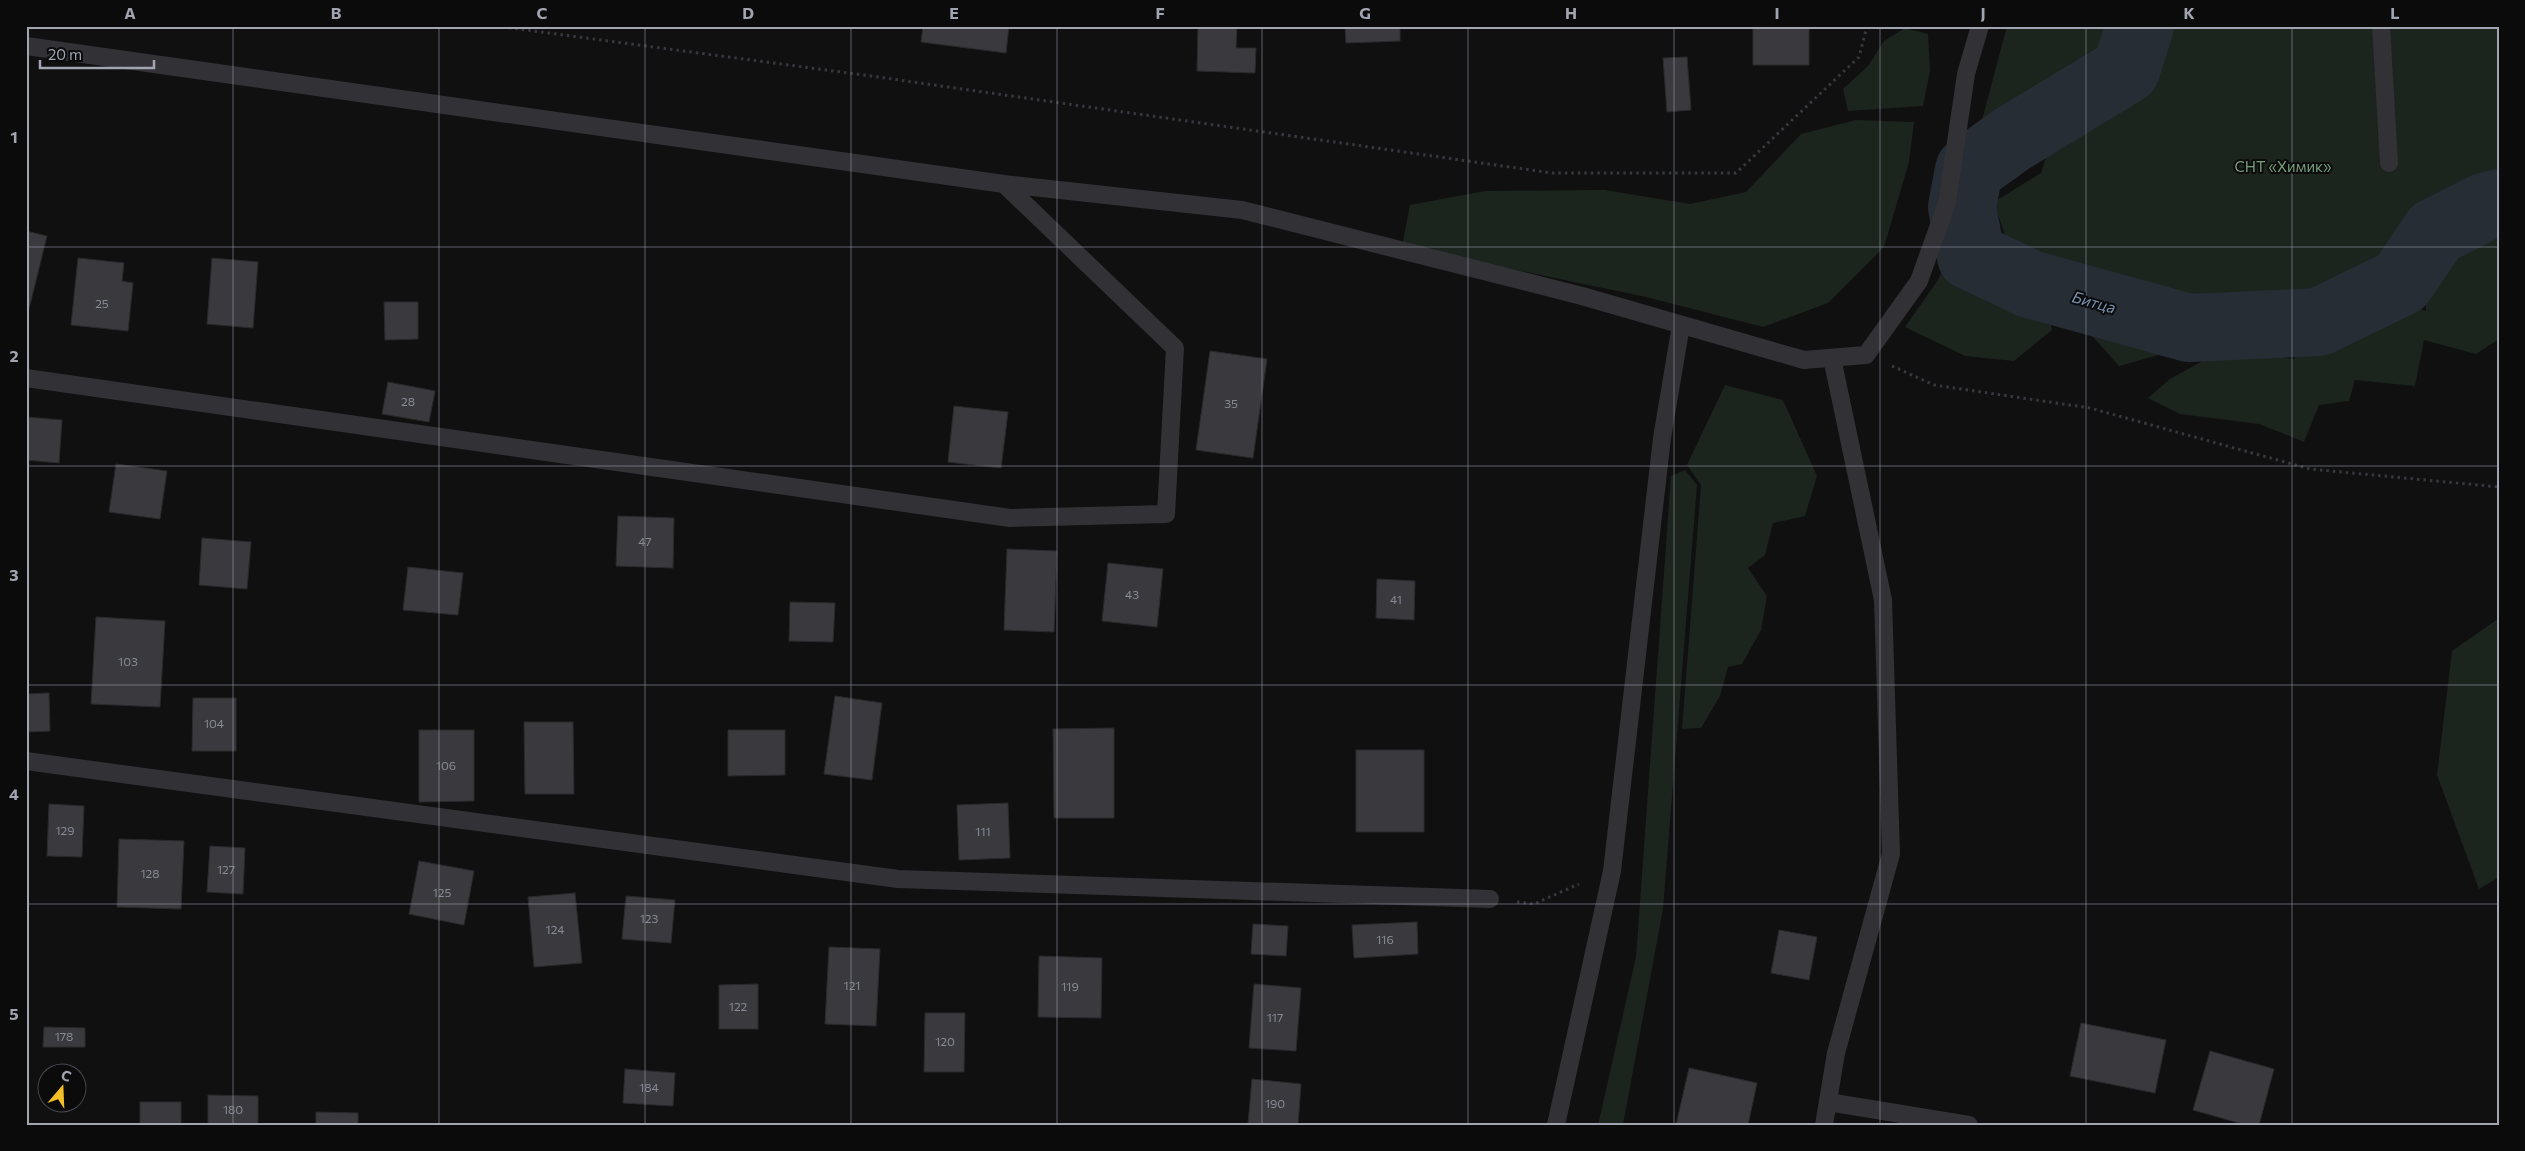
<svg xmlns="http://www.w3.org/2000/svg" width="2525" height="1151" font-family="Commissioner,sans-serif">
<rect width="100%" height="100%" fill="#101011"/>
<path fill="#1c241e" d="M2007 26H2499V188L2483 189 2439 209 2365 284 2289 319 2119 366 2069 310 2073 279 2011 254 1994 202 2041 173 2053 133 2098 109 2076 86 2023 109 1982 120Z
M1905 28 1928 34 1930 71 1923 106 1848 111 1843 89 1868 66 1884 41Z
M1856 120 1914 122 1909 162 1884 247 1828 303 1763 327 1646 297 1402 246 1410 205 1485 191 1605 190 1690 204 1746 192 1801 134Z
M2499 216V339L2476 354 2424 340 2415 386 2355 380 2349 401 2319 405 2304 442 2259 424 2180 414 2148 398 2170 379 2226 348 2294 359 2307 336 2330 339C2362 307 2382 297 2426 311V287L2441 270 2445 246 2488 219Z
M1979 229 1994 250 2014 289 2047 305 2052 330 2014 361 1965 356 1905 327 1938 280 1953 246Z
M1725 385 1783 400 1817 476 1805 516 1773 523 1765 555 1748 568 1767 596 1761 630 1742 664 1728 667 1720 696 1701 728 1682 729 1701 485 1687 465Z
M1685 470 1697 485 1663 909 1623 1125H1598L1636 957 1671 476Z
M2499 618V877L2479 889 2437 775 2452 651Z"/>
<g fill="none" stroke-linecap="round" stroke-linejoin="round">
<path stroke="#262d35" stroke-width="68" d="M2140 26 2126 70 2012 139 1969 170 1962 207 1971 256 2030 284 2189 328 2319 322 2401 282 2435 232 2484 207 2499 203"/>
</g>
<path fill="#3a3a3e" stroke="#2a2a2d" d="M923 26H1009L1006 53 921 42Z
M1198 26H1237L1236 48H1256L1255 73 1197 71Z
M1345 26H1400V41L1346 43Z
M1753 26H1809V65H1753Z
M1687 57 1691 110 1667 112 1663 58Z
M26 231 47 236 26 321Z
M78 258 124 263 122 281 133 283 128 331 71 325Z
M212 258 258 262 253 328 207 324Z
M384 302H418V339L385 340Z
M1210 351 1267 359 1253 458 1196 450Z
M388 382 435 391 429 422 382 414Z
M954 406 1008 412 1001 468 948 462Z
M26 417 62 420 59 463 26 460Z
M116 464 167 471 160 519 109 512Z
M618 516 674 518 673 568 616 566Z
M202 538 251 542 247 589 199 585Z
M1007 549 1057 551 1054 632 1004 630Z
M1108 563 1163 569 1157 627 1102 621Z
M408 567 463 573 458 615 403 610Z
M1377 579 1415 581 1414 620 1376 618Z
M790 602 835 603 833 642 789 641Z
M96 617 165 621 160 707 91 704Z
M49 693 50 731 26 732V694Z
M835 696 882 703 872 780 824 774Z
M193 698H236V751H192Z
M524 722H573L574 794H525Z
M1114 728V818H1054L1053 729Z
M419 730H474V801L419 802Z
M728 730H785V775L728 776Z
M1356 750H1424V832H1356Z
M1008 803 1010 858 959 860 957 805Z
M49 804 84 806 82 857 47 856Z
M119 839 184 841 181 909 117 907Z
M210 846 245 848 243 894 207 892Z
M419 861 474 871 464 925 409 914Z
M575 893 582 963 534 967 528 897Z
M626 896 675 900 671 943 622 939Z
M1417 922 1418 954 1354 958 1352 925Z
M1253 924 1288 926 1286 956 1251 954Z
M1779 930 1817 937 1809 980 1771 973Z
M829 947 880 949 876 1026 825 1024Z
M1039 956 1102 958 1101 1018 1038 1017Z
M758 984V1029H719V985Z
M1254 984 1301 988 1296 1051 1249 1048Z
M925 1013H965L964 1072H924Z
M2081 1023 2166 1040 2155 1093 2070 1076Z
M44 1027 85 1028V1047H43Z
M2210 1051 2274 1069 2259 1125H2246L2193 1110Z
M1689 1068 1757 1083 1748 1125H1676Z
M625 1069 675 1073 673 1106 623 1103Z
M1252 1079 1301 1084 1298 1125 1248 1124Z
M208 1095 258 1096V1125H208Z
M140 1102H181V1125H140Z
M316 1112 358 1113V1125H316Z"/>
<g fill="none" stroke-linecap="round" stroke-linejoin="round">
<path stroke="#37383d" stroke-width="3" stroke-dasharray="2.5 4" stroke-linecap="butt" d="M496 26 871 76 1552 173H1736L1859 57 1867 26
M1892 366 1934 385 2090 408 2310 469 2499 487
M1517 902 1534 904 1579 884"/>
<path stroke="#313136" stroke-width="18" d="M2381 26 2389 163
M26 46 1004 184 1242 210 1582 296 1804 360 1866 355 1919 281 1947 203 1966 74 1980 26
M26 378 1010 518 1166 514 1175 348 1004 184
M26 761 898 879 1490 899
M1828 1102 1969 1125
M1556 1125 1612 871 1662 438 1681 325
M1824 1125 1836 1053 1891 854 1883 600 1832 358"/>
</g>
<path fill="none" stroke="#a1a5b2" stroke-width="1" stroke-opacity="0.55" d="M233 26V1125M439 26V1125M645 26V1125M851 26V1125M1057 26V1125M1262 26V1125M1468 26V1125M1674 26V1125M1880 26V1125M2086 26V1125M2292 26V1125M26 247H2499M26 466H2499M26 685H2499M26 904H2499"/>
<g text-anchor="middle" stroke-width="4" stroke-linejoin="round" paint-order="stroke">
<g font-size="12" fill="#878a95">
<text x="102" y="308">25</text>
<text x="408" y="406">28</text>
<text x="1231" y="408">35</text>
<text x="645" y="546">47</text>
<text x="1132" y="599">43</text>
<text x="1396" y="604">41</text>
<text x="128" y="666">103</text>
<text x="214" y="728">104</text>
<text x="446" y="770">106</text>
<text x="65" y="835">129</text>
<text x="983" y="836">111</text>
<text x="226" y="874">127</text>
<text x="150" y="878">128</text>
<text x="442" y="897">125</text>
<text x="649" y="923">123</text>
<text x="555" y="934">124</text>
<text x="1385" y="944">116</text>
<text x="852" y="990">121</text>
<text x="1070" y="991">119</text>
<text x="738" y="1011">122</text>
<text x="1275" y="1022">117</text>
<text x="64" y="1041">178</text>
<text x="945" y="1046">120</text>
<text x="649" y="1092">184</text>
<text x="1275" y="1108">190</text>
<text x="233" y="1114">180</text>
</g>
<g font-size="15" fill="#779e7d" stroke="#0b0b0c">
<text x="2283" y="172">СНТ «Химик»</text>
</g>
<g font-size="16" font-style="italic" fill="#7790af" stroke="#0b0b0c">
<text transform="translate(2094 302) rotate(16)" y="6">Битца</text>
</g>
</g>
<rect width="2525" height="1151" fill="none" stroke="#0b0b0c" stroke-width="55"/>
<g transform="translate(62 1088) rotate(19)"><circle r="24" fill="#0b0b0c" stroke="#47494e"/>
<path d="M0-4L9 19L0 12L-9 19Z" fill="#f3bf27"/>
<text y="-8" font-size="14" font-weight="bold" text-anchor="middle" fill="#a1a5b2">С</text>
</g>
<path d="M40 60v8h114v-8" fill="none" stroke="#a1a5b2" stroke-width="2.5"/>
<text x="48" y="60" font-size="15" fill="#a1a5b2" stroke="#0b0b0c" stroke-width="4" paint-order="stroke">20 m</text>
<rect x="28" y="28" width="2470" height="1096" fill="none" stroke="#a1a5b2" stroke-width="2"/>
<g font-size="16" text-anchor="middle" font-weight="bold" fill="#a1a5b2">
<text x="130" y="19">A</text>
<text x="336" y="19">B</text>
<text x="542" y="19">C</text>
<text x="748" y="19">D</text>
<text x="954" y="19">E</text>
<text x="1160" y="19">F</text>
<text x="1365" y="19">G</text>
<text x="1571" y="19">H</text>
<text x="1777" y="19">I</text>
<text x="1983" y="19">J</text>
<text x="2189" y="19">K</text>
<text x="2395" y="19">L</text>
<text x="14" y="143">1</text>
<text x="14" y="362">2</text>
<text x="14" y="581">3</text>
<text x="14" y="800">4</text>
<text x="14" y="1020">5</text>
</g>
</svg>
